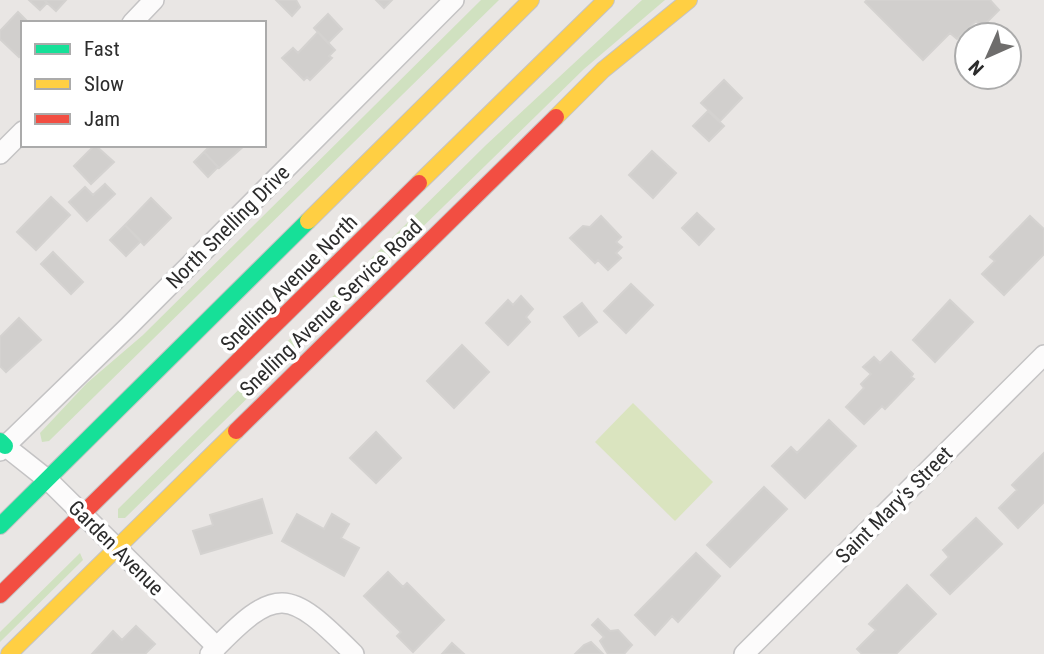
<svg xmlns="http://www.w3.org/2000/svg" width="1044" height="654" font-family="'Roboto Condensed',sans-serif">
<rect width="100%" height="100%" fill="#e9e6e4"/>
<path fill="#d0e1c0" d="M481 0H499L49 441 42 442 40 433 87 383 143 335Z
M642 0H665L584 69 125 518H118V509L486 145Z
M80 553 83 560 0 642V632Z"/>
<path fill="#dae4bf" d="M633 403 713 482 675 521 595 442Z"/>
<path fill="#d1cfcd" stroke="#d4d2d0" stroke-width="2" d="M29 0H44L47 3 40 10Z
M44 0H66L56 11Z
M276 0H296L300 7 292 16Z
M376 0H392L384 8Z
M867 0H990L999 10 982 27 976 21 957 39 950 33 923 60 865 2Z
M18 12 29 23H23V53L19 57 0 39V31Z
M328 14 342 29 328 43 314 28Z
M318 32 335 50 329 56 332 58 310 80 307 77 304 80 282 58 293 48 298 53Z
M724 80 742 98 720 121 701 103Z
M708 111 724 126 709 141 693 126Z
M95 145 114 162 91 184 74 166Z
M211 145H245L219 168 204 152Z
M652 151 676 173 653 198 629 175Z
M204 152 218 167 208 177 194 162Z
M105 184 115 194 87 221 69 202 85 187 93 195Z
M51 197 70 215 36 250 17 232Z
M151 198 171 218 144 245 125 225Z
M697 213 714 229 699 245 682 228Z
M601 216 621 237 616 242 622 247 616 253 621 258 608 270 598 260 595 263 570 238 583 226 590 227Z
M1030 216 1044 229V254L1004 295 982 274 995 261 990 257Z
M125 225 141 241 126 256 110 240Z
M53 252 83 282 71 294 41 264Z
M631 284 653 305 626 333 604 311Z
M521 296 533 309 526 317 530 322 508 345 486 323 508 300 513 305Z
M950 300 973 322 935 362 913 340Z
M582 303 597 322 579 336 564 317Z
M19 318 41 340 6 372 0 366V337Z
M462 345 489 372 454 408 427 381Z
M891 352 913 374 911 377 914 379 885 409 882 406 864 424 846 407 864 388 861 384 871 374 863 367 874 357 880 363Z
M829 420 856 446 805 498 772 466 791 447 797 453Z
M376 432 401 458 376 483 350 458Z
M1044 453V502L1018 528 999 508 1017 490 1012 485Z
M764 487 787 509 730 567 707 545Z
M262 499 272 533 201 554 193 531 213 525 210 515Z
M297 514 324 529 332 514 349 524 341 538 359 548 344 576 282 541Z
M976 518 1002 544 950 594 931 575 949 557 943 550Z
M696 553 720 576 678 622 672 616 655 635 635 615Z
M388 572 403 587 407 583 444 620 413 652 397 636 401 632 364 596Z
M907 585 936 614 896 654H862L857 649 876 630 869 624Z
M598 619 610 631 618 630 632 645 624 654H608L600 641 604 637 592 625Z
M136 626 155 644 145 654H92L113 631 122 640Z
M591 642 603 654H575L584 645Z
M452 643 464 654H442Z"/>
<g fill="none" stroke-linecap="round" stroke-linejoin="round">
<g stroke="#c4c3c4" stroke-width="22">
<path id="street" d="M132 23 154 0
M0 154 23 131
M5 446 48 480 217 647
M0 451 129 326 454 0
M210 654C277 584 288 588 354 654
M744 654 1044 355"/>
</g>
<g stroke="#c4c3c4" stroke-width="18">
<path id="fast" d="M0 441 5 446
M0 526 308 221"/>
</g>
<g stroke="#c4c3c4" stroke-width="18">
<path id="slow" d="M556 117 603 70 689 0
M419 183 606 0
M308 221 531 0
M9 654 236 431"/>
</g>
<g stroke="#c4c3c4" stroke-width="18">
<path id="jam" d="M236 431 556 117
M0 595 419 183"/>
</g>
<use href="#street" stroke="#fcfbfb" stroke-width="19"/>
<use href="#fast" stroke="#16e098" stroke-width="16"/>
<use href="#slow" stroke="#ffcf43" stroke-width="16"/>
<use href="#jam" stroke="#f24e42" stroke-width="16"/>
</g>
<g text-anchor="middle" stroke-width="7" stroke-linejoin="round" paint-order="stroke">
<g font-size="21" fill="#2c2c2c" stroke="#fff">
<text transform="translate(228 227) rotate(-45)" y="7">North Snelling Drive</text>
<text transform="translate(289 283) rotate(-45)" y="7">Snelling Avenue North</text>
<text transform="translate(331 308) rotate(-44)" y="7">Snelling Avenue Service Road</text>
<text transform="translate(894 505) rotate(-45)" y="7">Saint Mary's Street</text>
<text transform="translate(116 548) rotate(45)" y="7">Garden Avenue</text>
</g>
</g>
<rect x="21" y="21" width="245" height="126" fill="#ffffff" stroke="#ababab" stroke-width="2"/>
<rect x="35" y="44" width="35" height="10" fill="#16e098" stroke="#ababab" stroke-width="2"/>
<text x="84" y="56" font-size="21" fill="#2c2c2c">Fast</text>
<rect x="35" y="79" width="35" height="10" fill="#ffcf43" stroke="#ababab" stroke-width="2"/>
<text x="84" y="91" font-size="21" fill="#2c2c2c">Slow</text>
<rect x="35" y="114" width="35" height="10" fill="#f24e42" stroke="#ababab" stroke-width="2"/>
<text x="84" y="126" font-size="21" fill="#2c2c2c">Jam</text>
<g transform="translate(988 56) rotate(225)"><circle r="33" fill="#ffffff" stroke="#ababab" stroke-width="2"/>
<path d="M0-5L12 26L0 18L-12 26Z" fill="#6e6d6c"/>
<text y="-10" font-size="19" font-weight="bold" text-anchor="middle" fill="#2c2c2c">N</text>
</g>
</svg>
